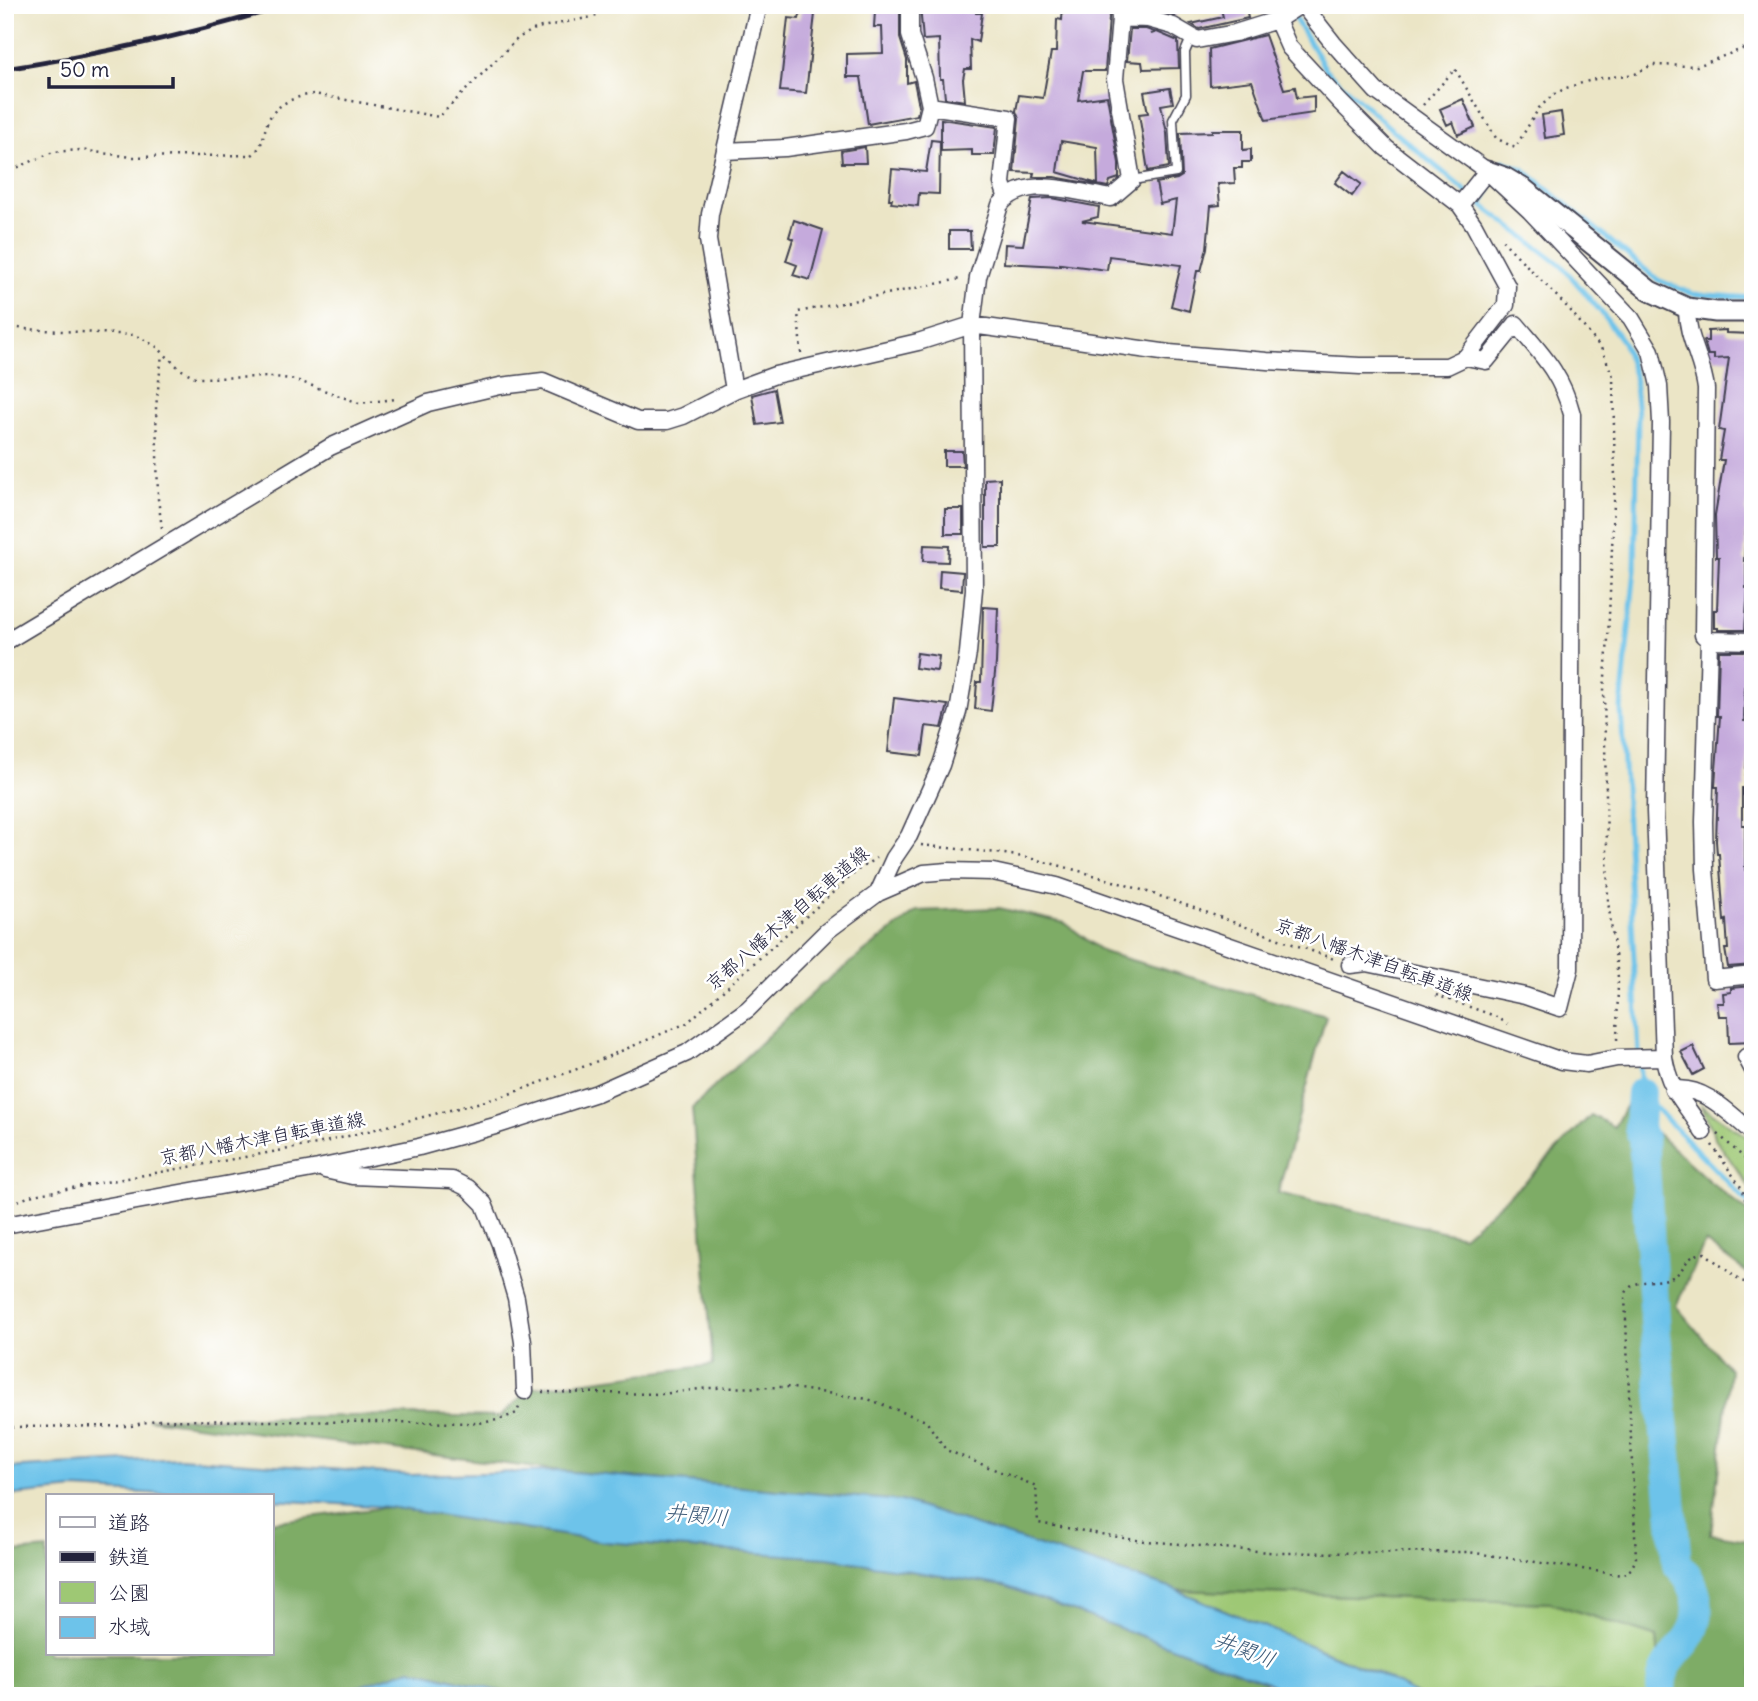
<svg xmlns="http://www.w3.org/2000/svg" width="1758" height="1701" font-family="Delius,'Klee One',sans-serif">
<rect width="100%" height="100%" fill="#fff"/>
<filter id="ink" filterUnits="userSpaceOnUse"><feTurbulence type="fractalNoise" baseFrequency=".0143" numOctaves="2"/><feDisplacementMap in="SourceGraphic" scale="14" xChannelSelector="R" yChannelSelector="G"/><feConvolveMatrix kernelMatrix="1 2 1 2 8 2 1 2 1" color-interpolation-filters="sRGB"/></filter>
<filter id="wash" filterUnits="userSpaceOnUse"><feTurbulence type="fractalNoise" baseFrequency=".00686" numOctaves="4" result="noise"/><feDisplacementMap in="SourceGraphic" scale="28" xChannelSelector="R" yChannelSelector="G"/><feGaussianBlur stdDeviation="1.57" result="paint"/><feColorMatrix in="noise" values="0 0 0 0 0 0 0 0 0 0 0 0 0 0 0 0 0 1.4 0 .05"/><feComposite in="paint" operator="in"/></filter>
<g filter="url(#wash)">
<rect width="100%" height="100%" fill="#ebe5c6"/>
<path fill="#9ec874" stroke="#607558" stroke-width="2" d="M1702 1106 1753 1141V1192L1715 1138Z
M1176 1590 1551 1603 1657 1637 1662 1696H1419L1379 1674Z"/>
<path fill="#7eac66" stroke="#506750" stroke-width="2" d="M999 908 1065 923 1103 952 1326 1016 1278 1193 1463 1236 1529 1178 1591 1115 1614 1127 1626 1105 1708 1180 1753 1216V1277L1705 1242 1676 1306 1730 1370 1711 1534 1753 1541V1696H1662L1657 1637 1551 1603 1176 1590 901 1501 561 1471 148 1419 415 1415 500 1417 531 1388 713 1365 692 1108 819 987 917 911Z
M389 1507 605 1542 828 1558 1005 1586 1267 1682 1251 1696H880L797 1689 757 1696H518L411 1669 331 1696H5V1553L47 1549V1654H271V1522Z"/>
<path fill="#6dc3ea" stroke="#487292" stroke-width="2" d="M180 1458 411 1475 561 1471 901 1501 1176 1590 1379 1674 1419 1696H1293L1267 1682 1005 1586 828 1558 605 1542 389 1507 271 1500V1496H197L75 1489 5 1496V1468Z
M411 1669 518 1696H331Z"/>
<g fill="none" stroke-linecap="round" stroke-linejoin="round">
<path stroke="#6dc3ea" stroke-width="5" d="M1292 14 1327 71 1389 127 1482 205 1561 265 1601 312 1623 342 1634 375 1638 415 1635 569 1621 708 1641 1093 1753 1208
M1503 161 1523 169 1658 280 1693 294 1753 298
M1482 205 1490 188"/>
<path stroke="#6dc3ea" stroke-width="30" d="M1641 1093 1639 1128 1643 1138 1656 1334 1677 1564C1699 1585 1706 1618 1685 1643 1670 1661 1658 1671 1662 1696"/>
</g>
<g id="blocks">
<path fill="#c5aadc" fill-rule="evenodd" d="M803 5H816L806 93 780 91 788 18 799 19Z
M920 5H976V13H982L978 42 970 39 971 69H965L963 79 965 101 945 98 943 79H940L939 39 923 40Z
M1063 5H1108L1109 18 1105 71H1083L1078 100 1107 96 1119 163V178L1110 181 1108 187 1054 177H1033L1034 173 1014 172 1019 119 1016 111 1019 95 1043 98 1051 52H1056L1057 19 1062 20ZM1061 141 1097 147 1098 184 1057 172Z
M1129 5H1188L1175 16 1151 9 1129 8Z
M1220 5H1245L1248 18 1199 29 1191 24 1223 17Z
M875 11 900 12V38L907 60V83L914 81 919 106 917 115 868 124 861 77H847V54L883 53 882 27H874Z
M1130 29H1146L1154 32 1151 34 1157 32 1178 41 1179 68 1143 69 1142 62 1127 61Z
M1265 35 1284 89 1295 87 1297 98 1314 96V113L1266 120 1252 81 1210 86 1209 49Z
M1170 88 1173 103 1161 105 1167 133 1169 167 1148 171 1139 114 1148 113 1144 92Z
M1463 99 1475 127 1458 135 1453 122 1447 125 1440 109Z
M1561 112 1564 135 1545 138 1542 115Z
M941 119 997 127 994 155H972V150L941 151Z
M1212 130H1243V150L1251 149V162H1242V168H1234L1235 183 1218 184 1220 205 1211 206 1207 248 1201 271H1197L1189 311 1171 306 1181 265 1109 256 1107 270 1060 264V266L1004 263 1005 244 1023 245 1032 199 1052 198 1099 207 1098 217 1082 221 1172 233 1176 200 1160 204 1156 183 1177 179 1182 176 1180 133 1212 132Z
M931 140 940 141 939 194 919 193 918 206 891 203 892 199H889L892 169 926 172Z
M865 147 866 163H842L841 151Z
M1344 171 1361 184 1352 196 1335 183Z
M794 220 823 230 810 280 793 275 797 265 786 261 793 239 789 237Z
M949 231H970L971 249H949Z
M1726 330V333L1753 334V400L1750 417 1753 419 1746 471 1753 472V485L1750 484 1746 513H1747L1744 561H1746V588H1748L1745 630H1718V628H1714V610H1717L1719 557H1716L1715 515 1724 460H1719L1724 431 1719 430 1729 358 1714 359V355H1708L1704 341H1708V331Z
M774 389 780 422 757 425 752 395Z
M944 451H962L963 466H944Z
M1000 478V547H985V479Z
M945 509H963V534H945Z
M924 545 949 546 948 562 923 561Z
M940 570 963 572 962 590 939 588Z
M983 607 998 608 996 663 991 711 975 709 977 682H981Z
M1719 651H1746L1744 721H1748V742L1745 788H1742V825H1745V870H1753V965L1728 967 1725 949H1728L1726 920 1724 921 1719 854H1717L1716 841 1718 787H1715L1716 770 1720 716H1717Z
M917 653 939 656 937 671 915 668Z
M894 698 948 705 942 728 926 726 922 756 888 752Z
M1753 986V1042L1729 1043 1728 1016H1719L1717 1003H1724L1723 993 1731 992V988Z
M1693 1046 1704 1069 1693 1075 1681 1052Z"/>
</g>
</g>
<g filter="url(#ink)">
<use href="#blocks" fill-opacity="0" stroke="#403f50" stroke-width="2"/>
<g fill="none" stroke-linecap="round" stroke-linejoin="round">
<g stroke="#403f50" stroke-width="11">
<path id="service" d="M1132 180 1176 173 1173 120 1186 95 1185 52 1191 38"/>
</g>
<g stroke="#403f50" stroke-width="19">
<path id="minor" d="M910 5V35L924 78 930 106 1009 118 1002 183 1006 196
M1303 5 1333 43 1376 91 1487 171 1530 211 1631 318 1651 351 1659 386 1661 422 1655 811 1664 1057C1670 1094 1686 1102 1703 1132
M1120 18 1148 19 1173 26 1197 40 1235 33 1277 20 1300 5
M725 151 785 148 906 131 925 126 930 106
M1460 205 1487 171
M1687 308C1686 336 1703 361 1706 389L1703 635 1709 640 1753 641
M734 390 708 240 710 214 759 5
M1709 640 1704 822 1705 869 1714 979 1753 975
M5 642 330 447 428 403 500 386 543 381 638 421H667L683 416 734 390 775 375 918 342 972 325 1169 353 1267 361 1360 366H1447L1466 357 1506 305 1507 286 1474 225 1460 205 1386 148 1340 102 1289 47 1277 20
M878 893 924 873 948 871 993 872 1057 886 1562 1061 1587 1064 1617 1058 1664 1057
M1350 965 1367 963 1525 996 1560 1008 1570 969 1572 414C1561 373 1542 355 1516 324L1486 361 1466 357
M1753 1056 1746 1057 1753 1070
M1673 1090C1703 1084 1731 1115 1753 1133
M325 1170 352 1176 452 1180 468 1188 484 1204 500 1244 516 1298 523 1342 525 1391
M5 1225 318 1168 419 1147 495 1126 597 1093 687 1053 748 1009 827 931 878 893 894 858 909 836 941 765 958 712 968 653 974 589 972 325 978 277 1000 205C1025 173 1078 193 1111 198L1132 180 1115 79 1120 18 1118 5"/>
</g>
<g stroke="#403f50" stroke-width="23">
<path id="tertiary" d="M1487 171 1504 177 1524 189 1650 291 1687 308 1716 312H1753"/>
</g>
<path stroke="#403f50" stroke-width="2.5" stroke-dasharray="2 5" stroke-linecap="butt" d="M1423 105 1455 69 1496 138 1515 148 1539 108 1553 95 1566 88 1595 79 1635 74 1652 65 1697 66 1753 45
M5 173 53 152 80 150 132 157 252 155C265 144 262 136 268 121 276 103 297 96 314 94L439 117 518 38 537 28 597 16
M1502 240 1570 310 1601 348 1613 376 1615 480 1608 639 1604 690 1608 901 1618 977 1617 1042
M5 326 25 329 136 335 157 347 180 369 197 378 275 377 296 380 359 403 396 399
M801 353 798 312 960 279
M162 528 158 499 156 407 162 354
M921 845C960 850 998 851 1037 860 1138 884 1236 924 1334 959
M1436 995 1495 1016 1508 1024
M1718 1134 1753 1166
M1712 1145 1743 1190 1753 1233
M5 1206 33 1195 317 1144 501 1097 588 1065 687 1023 858 870 876 858
M542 1392 662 1394 708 1388 786 1387 868 1399 926 1421 946 1450 1036 1486 1038 1523 1135 1540 1279 1553 1468 1552 1622 1575 1631 1569 1636 1559 1625 1296C1630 1277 1654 1284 1670 1278 1687 1272 1682 1255 1705 1253L1740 1281 1753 1284
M5 1427 131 1426 155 1420 479 1423 498 1420 517 1413 520 1404"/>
<use href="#service" stroke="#fff" stroke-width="8"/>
<use href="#minor" stroke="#fff" stroke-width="16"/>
<use href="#tertiary" stroke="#fff" stroke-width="19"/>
<path stroke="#22223b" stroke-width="5" d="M5 69C101 54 194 34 287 5"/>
</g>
</g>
<g text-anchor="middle" stroke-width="5" stroke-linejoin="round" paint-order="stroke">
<g font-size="19" fill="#22223b" stroke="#fff">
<text transform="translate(787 918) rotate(-41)" y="7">京都八幡木津自転車道線</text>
<text transform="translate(1374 959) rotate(20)" y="7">京都八幡木津自転車道線</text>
<text transform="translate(262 1138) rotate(-11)" y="7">京都八幡木津自転車道線</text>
</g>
<g font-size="21" font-style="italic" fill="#3c5a78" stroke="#fff">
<text transform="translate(697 1515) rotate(6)" y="7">井関川</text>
<text transform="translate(1245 1650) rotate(21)" y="7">井関川</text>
</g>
</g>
<rect width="1758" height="1701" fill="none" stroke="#fff" stroke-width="28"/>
<rect x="46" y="1494" width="228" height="161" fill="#ffffff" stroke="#a7a7b1" stroke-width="2"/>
<rect x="60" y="1517" width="35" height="10" fill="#ffffff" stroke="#a7a7b1" stroke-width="2"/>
<text x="108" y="1530" font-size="21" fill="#22223b">道路</text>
<rect x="60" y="1552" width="35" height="10" fill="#22223b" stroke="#a7a7b1" stroke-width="2"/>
<text x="108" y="1564" font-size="21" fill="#22223b">鉄道</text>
<rect x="60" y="1582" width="35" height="21" fill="#9ec874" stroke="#a7a7b1" stroke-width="2"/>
<text x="108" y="1600" font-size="21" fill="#22223b">公園</text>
<rect x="60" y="1617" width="35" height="21" fill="#6dc3ea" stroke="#a7a7b1" stroke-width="2"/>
<text x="108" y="1634" font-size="21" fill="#22223b">水域</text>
<path d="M49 77v10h124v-10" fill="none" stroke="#22223b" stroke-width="3.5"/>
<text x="60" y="77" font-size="21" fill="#22223b" stroke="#ffffff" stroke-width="5" paint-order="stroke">50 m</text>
</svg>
